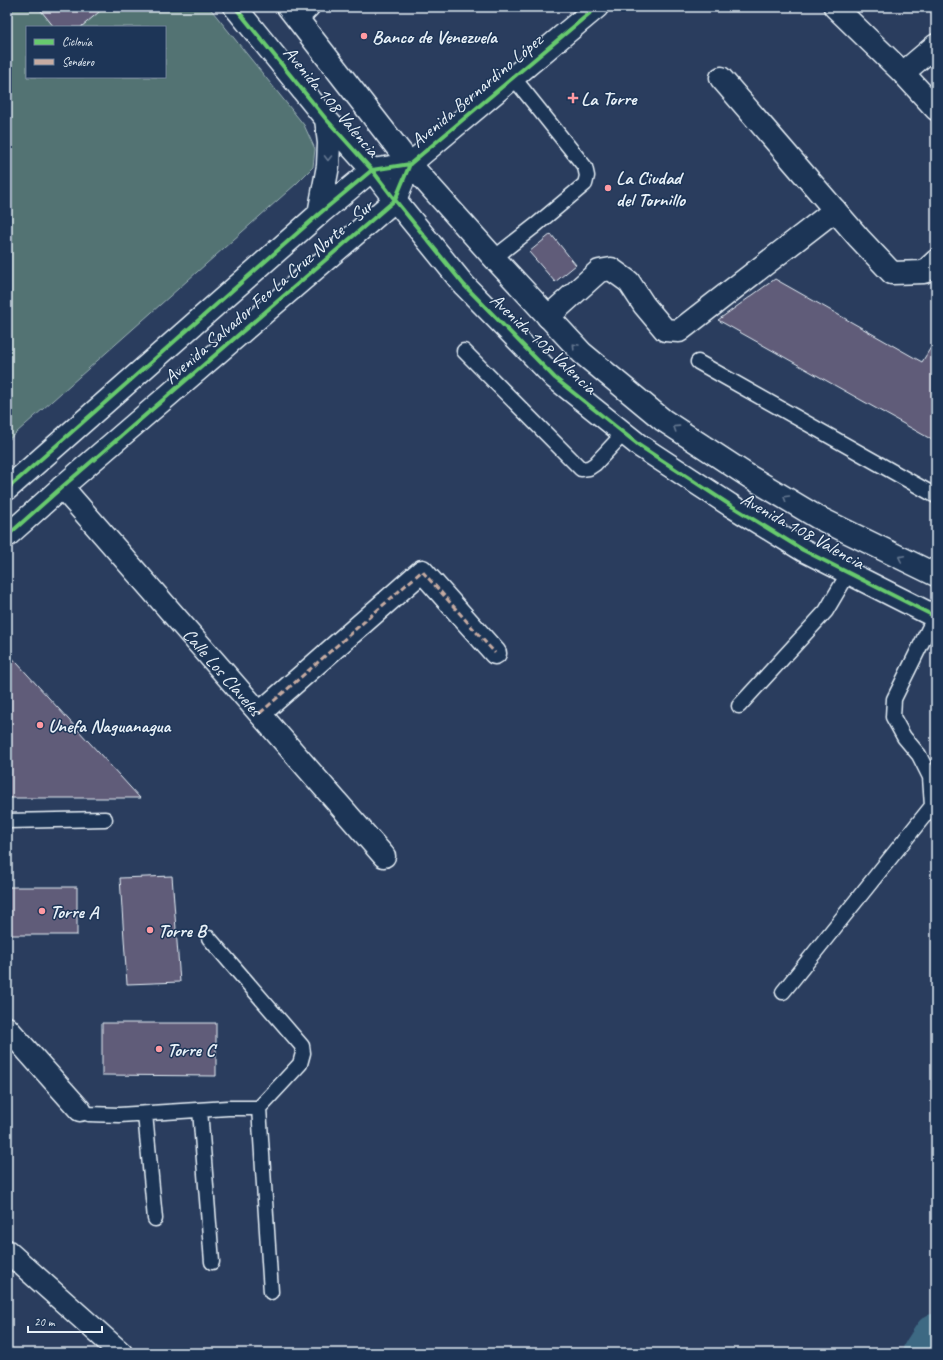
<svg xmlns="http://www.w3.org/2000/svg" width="943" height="1360" font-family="Caveat,sans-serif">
<rect width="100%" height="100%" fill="#2a3d5e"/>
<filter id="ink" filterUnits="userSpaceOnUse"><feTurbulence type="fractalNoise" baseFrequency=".025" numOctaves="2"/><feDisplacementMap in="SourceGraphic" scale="8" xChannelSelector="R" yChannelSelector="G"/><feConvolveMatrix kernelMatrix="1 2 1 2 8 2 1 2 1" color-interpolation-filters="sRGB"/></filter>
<g filter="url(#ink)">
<path fill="#527373" stroke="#9db2b6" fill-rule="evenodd" d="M7 7H209L304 125 315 149 313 167 296 184 7 441ZM27 27H165V77H27Z"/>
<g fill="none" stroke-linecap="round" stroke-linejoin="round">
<path stroke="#3e6983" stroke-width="45" d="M925 1353 936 1336"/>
</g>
<path fill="#605c79" stroke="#e8f1f8" d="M38 7H105L81 27H54Z
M551 234 576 265 555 282 529 252Z
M775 279 922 362 936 339V442L718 320Z
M7 652 140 798H7Z
M172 876 180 982 127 984 120 878Z
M7 887H77V935H7Z
M102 1023H216V1076L102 1075Z"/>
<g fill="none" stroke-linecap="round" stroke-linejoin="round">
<g stroke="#e8f1f8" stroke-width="17">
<path id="service" d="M494 258 536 225 585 184 587 176 585 167 513 77
M464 351 581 469 589 468 595 464 624 433
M698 362 936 496
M739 706 826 611 849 572
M7 821 105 819
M209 938 302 1046 303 1053 300 1064 259 1108
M783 992 932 806 930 777 919 755 904 737 893 717 894 699 935 616
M80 1110 89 1114 119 1115 228 1108H259L271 1292
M200 1110 212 1262
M145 1114 155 1219"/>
</g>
<g stroke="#e8f1f8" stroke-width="25">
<g id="minor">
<path d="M835 7 903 73 936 109"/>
<path d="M297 18 308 7"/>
<path d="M903 73 936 45"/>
<path d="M721 78 859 238 892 273 924 272 936 261"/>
<path d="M548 317 599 271 611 269 629 282 644 305 665 330 679 331 835 210"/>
<path id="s1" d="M62 487 384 856"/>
<path d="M7 489 319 214 372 170 410 164"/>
<path d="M7 536 62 487 395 200 410 164 597 7"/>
<path d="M260 713 422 571 495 653"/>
<path d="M7 1028 80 1110"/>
<path d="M7 1251 121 1353"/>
</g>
</g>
<g stroke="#e8f1f8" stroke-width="25">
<path id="tertiary" d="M235 7 326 119 372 170 395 200 464 285 555 378 640 446 730 505 803 550 936 617
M288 7 410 164 494 258 582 353 663 420 750 477 817 517 936 575
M319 214 328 166 329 143 326 119"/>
</g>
<use href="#service" stroke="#1d3557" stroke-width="14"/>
<use href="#minor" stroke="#1d3557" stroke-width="22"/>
<use href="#tertiary" stroke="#1d3557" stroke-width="22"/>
<path stroke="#c7aca2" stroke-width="3" stroke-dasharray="6 3" stroke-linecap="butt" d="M260 713 422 571 495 653"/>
<g stroke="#1d3557" stroke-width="6">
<path id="cycleway" d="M235 7 326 119 372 170 395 200 464 285 555 378 640 446 730 505 803 550 936 617
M7 489 319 214 372 170 410 164
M7 536 62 487 395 200 410 164 597 7"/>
</g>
<use href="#cycleway" stroke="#67ca6e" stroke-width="4"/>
</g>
<defs><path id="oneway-chevron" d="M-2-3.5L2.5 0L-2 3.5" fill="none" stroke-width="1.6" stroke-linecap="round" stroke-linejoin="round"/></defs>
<g stroke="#64778f">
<use href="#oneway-chevron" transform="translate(328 158) rotate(91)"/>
<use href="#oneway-chevron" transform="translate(575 346) rotate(-133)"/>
<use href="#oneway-chevron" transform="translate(676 428) rotate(-147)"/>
<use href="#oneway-chevron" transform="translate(786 498) rotate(-149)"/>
<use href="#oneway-chevron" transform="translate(901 558) rotate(-154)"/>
</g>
</g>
<g fill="#ff9aa2" stroke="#1d3557" stroke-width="1.5">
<circle cx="364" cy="36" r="4"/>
<path d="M571 92h4v4h4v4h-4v4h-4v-4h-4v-4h4z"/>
<circle cx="608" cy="188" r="4"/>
<circle cx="40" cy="725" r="4"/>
<circle cx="42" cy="911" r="4"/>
<circle cx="150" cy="930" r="4"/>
<circle cx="159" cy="1049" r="4"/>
</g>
<g text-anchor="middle" stroke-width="3" stroke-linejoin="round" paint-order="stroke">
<g font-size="19" font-weight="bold" fill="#e8f1f8" stroke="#1d3557" text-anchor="start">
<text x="372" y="43">Banco de Venezuela</text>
<text x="581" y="105">La Torre</text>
<text x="616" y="184">La Ciudad<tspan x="616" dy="22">del Tornillo</tspan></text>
<text x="48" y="732">Unefa Naguanagua</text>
<text x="50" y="918">Torre A</text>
<text x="158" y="937">Torre B</text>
<text x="167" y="1056">Torre C</text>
</g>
<g font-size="19" fill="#e8f1f8" stroke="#1d3557">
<text transform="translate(476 90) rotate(-40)" y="7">Avenida Bernardino López</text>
<text transform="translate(332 101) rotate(50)" y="7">Avenida 108 Valencia</text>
<text transform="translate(268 291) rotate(-41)" y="7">Avenida Salvador Feo La Cruz Norte - Sur</text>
<text transform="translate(544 343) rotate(43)" y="7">Avenida 108 Valencia</text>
<text transform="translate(803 530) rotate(29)" y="7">Avenida 108 Valencia</text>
<text dy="7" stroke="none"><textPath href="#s1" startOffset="245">Calle Los Claveles</textPath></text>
</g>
</g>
<rect width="943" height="1360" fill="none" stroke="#1d3557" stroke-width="24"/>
<rect x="12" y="12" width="919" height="1336" fill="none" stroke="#e8f1f8" stroke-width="1.5" filter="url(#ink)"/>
<rect x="26" y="26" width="140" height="52" fill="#1d3557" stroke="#6e8097"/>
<rect x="34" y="39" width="20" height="6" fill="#67ca6e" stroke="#6e8097"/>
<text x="62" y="46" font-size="12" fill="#e8f1f8">Ciclovía</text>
<rect x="34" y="59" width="20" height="6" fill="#c7aca2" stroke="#6e8097"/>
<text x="62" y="66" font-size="12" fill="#e8f1f8">Sendero</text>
<path d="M28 1326v6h74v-6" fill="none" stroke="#e8f1f8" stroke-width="2"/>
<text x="34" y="1326" font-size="12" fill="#e8f1f8" stroke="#1d3557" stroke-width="3" paint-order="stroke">20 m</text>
</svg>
